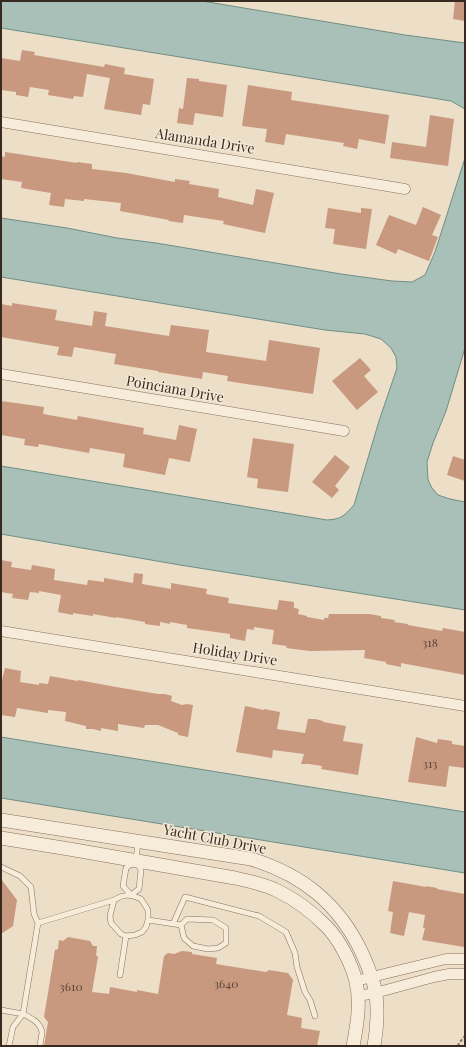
<svg xmlns="http://www.w3.org/2000/svg" width="466" height="1047" font-family="'Playfair Display',serif">
<rect width="100%" height="100%" fill="#ecdec7"/>
<path fill="#a8c0b7" stroke="#6f8e84" d="M1 1H202L405 35 465 43V109L451 101 1 28Z
M465 158V348L446 411 433 443 427 462 428 480 432 488 438 495 450 499 465 502V610L180 565 1 534V466L327 520C342 519 344 516 354 505L379 421 397 368 396 357 391 348 381 339 365 334 325 330 1 277V218L67 228 117 238 156 243 341 274 392 281 412 282 425 275 435 252Z
M1 737 465 812V873L1 798Z"/>
<path fill="#c8987f" d="M455 1H465V21L453 19Z
M22 50 35 52 34 55 104 67 105 64 125 68 124 74 154 79 150 105 143 104 141 115 104 109 110 78 87 74 83 97 74 96 73 99 48 95 49 90 30 87 28 97 16 95V92L1 90V58L20 61Z
M187 78 199 79V81L227 85 223 117 195 113 193 125 177 123 179 108 183 109Z
M248 85 292 92 291 100 389 115 385 144 359 139 357 149 343 146 344 143 286 134 284 145 265 142 267 129 242 126Z
M430 115 454 119 448 166 390 158 392 142 426 147Z
M5 152 77 163V162L92 164V169L126 173 175 182V179L190 181 189 184 219 189 218 197 253 205 256 189 274 193 265 233 223 224 224 221 184 215 183 223 168 221 169 220 120 211 121 203 84 199V201L65 199 64 207 49 205 51 193 21 188 22 182 1 179V156L5 157Z
M423 207 441 215 432 235 438 237 429 261 398 249 396 254 376 245 389 215 416 225Z
M328 208 361 213V208L372 209 366 249 333 244 335 229 325 228Z
M12 303 57 310 55 320 92 326 94 311 107 313 105 326 169 336 171 325 209 330 206 352 266 361 269 340 320 348 313 394 227 381 228 376 203 372 202 379 158 372V371L114 364 116 354 74 347 72 357 57 355 59 347 1 337V304L12 306Z
M360 358 371 370 364 376 378 392 357 410 332 381Z
M1 401 44 407 43 414 77 420 78 416 144 428 143 434 176 440 179 425 197 429 190 462 169 458 165 475 123 467 125 454 90 448 89 453 39 444 38 447 24 445 25 439 1 435Z
M253 438 294 444 288 492 257 488 258 479 247 477Z
M335 455 350 467 335 486 339 490 332 498 312 482Z
M453 456 465 460V481L447 475Z
M1 560 12 562 11 567 31 570 32 565 55 569 54 580 87 585 88 580 104 582V578L133 583 134 573 143 574 142 584 171 589V583L207 589 206 594 229 598 228 603 277 610 279 600 294 602V608L299 609 298 614 307 616V617L324 620V618H328L329 614H369L381 616V618L395 620 394 622 408 624V625L442 631 443 628 465 632V675L401 663V667L386 664V662L364 658 365 650 310 651 286 648 287 646 272 644 274 630 254 627V630L247 629 245 641 230 638V634L187 628V625L170 622V624L160 622V626L145 624V622L116 617V618L93 614V616L73 613V615L58 612 61 595 39 591V593L30 592 28 600 12 598 13 594 1 592Z
M5 668 21 671 20 682 39 685V683L48 684 50 676 78 681V680L116 687 158 694H165L172 696 171 701 182 705 187 704 193 705 188 737 178 735V733L158 725H145L144 728 118 724V731L101 728V731L93 729H86V726L65 721 66 712 48 710V713L17 708 15 717 1 715V680H2Z
M245 706 264 710V709L280 712 277 729 305 733 308 719H315L323 721V722L346 726 343 741 363 744 358 775 321 769 322 766 309 764H301L304 754 273 750 272 758 236 752Z
M416 737 437 743 438 739 452 741V744L465 746V768L449 766 446 787 408 782Z
M1 879 17 900 13 926 1 934Z
M393 881 426 887V886L437 888V889L465 894V941L464 947 422 940 425 928H423L425 915 409 912 404 936 390 933 393 912 388 911Z
M68 937 90 941 93 946H97L96 955 98 957 92 992 109 994 110 987 137 992V990L158 994 164 956 168 953 174 954 182 951 192 952V954L217 958 216 964 266 972 269 970 288 973 293 980 287 1015 302 1018 301 1028 320 1031 317 1046H44L48 1022 44 1017 55 950 58 949 59 940 63 941Z"/>
<g fill="none" stroke-linecap="round" stroke-linejoin="round">
<g stroke="#87705d" stroke-width="6">
<path id="service" d="M1 867 20 876 31 887 34 914 38 923
M131 895 139 889 141 870 136 861 138 842
M131 895 123 886 126 868 133 863
M148 920 181 925 184 938 193 946 208 949 218 948 226 943V928L213 920 187 919 181 925
M173 924 185 897 259 916 286 932 295 953 297 967 305 992 310 1000 315 1016
M120 975 126 936
M1 1010 23 1014 38 923 114 900C124 894 130 894 141 899L148 910V920L146 927 142 932 135 935 126 936 121 934 111 923 110 916 114 900
M9 1046 13 1027 23 1014C31 1018 40 1022 42 1032 42 1036 40 1042 40 1046"/>
</g>
<g stroke="#87705d" stroke-width="11">
<path id="minor" d="M1 122 405 189
M1 374 344 431
M1 631 465 706
M356 981 388 973 446 959H465
M358 996 375 993 434 977 449 974H465"/>
</g>
<g stroke="#87705d" stroke-width="14">
<path id="tertiary" d="M1 820 251 859C303 875 339 904 362 953 367 964 374 982 376 994 378 1011 377 1029 374 1046
M1 838 69 849 235 878C249 881 263 884 276 890 293 898 312 912 326 926 339 939 352 964 356 982 361 1003 357 1025 353 1046"/>
</g>
<path stroke="#87705d" stroke-width="2" stroke-dasharray="3 2" stroke-linecap="butt" d="M458 1046 459 1043 465 1036"/>
<use href="#service" stroke="#f7ecda" stroke-width="5"/>
<use href="#minor" stroke="#f7ecda" stroke-width="10"/>
<use href="#tertiary" stroke="#f7ecda" stroke-width="13"/>
</g>
<g text-anchor="middle" stroke-width="3" stroke-linejoin="round" paint-order="stroke">
<g font-size="12" fill="#5c4638">
<text x="430" y="647">318</text>
<text x="430" y="768">313</text>
<text x="226" y="988">3640</text>
<text x="71" y="991">3610</text>
</g>
<g font-size="14" fill="#382a20" stroke="#f4e9d6">
<text transform="translate(205 141) rotate(9)" y="5">Alamanda Drive</text>
<text transform="translate(175 389) rotate(10)" y="5">Poinciana Drive</text>
<text transform="translate(235 654) rotate(9)" y="5">Holiday Drive</text>
<text transform="translate(215 839) rotate(11)" y="5">Yacht Club Drive</text>
</g>
</g>
<rect width="466" height="1047" fill="none" stroke="#382a20" stroke-width="4"/>
</svg>
